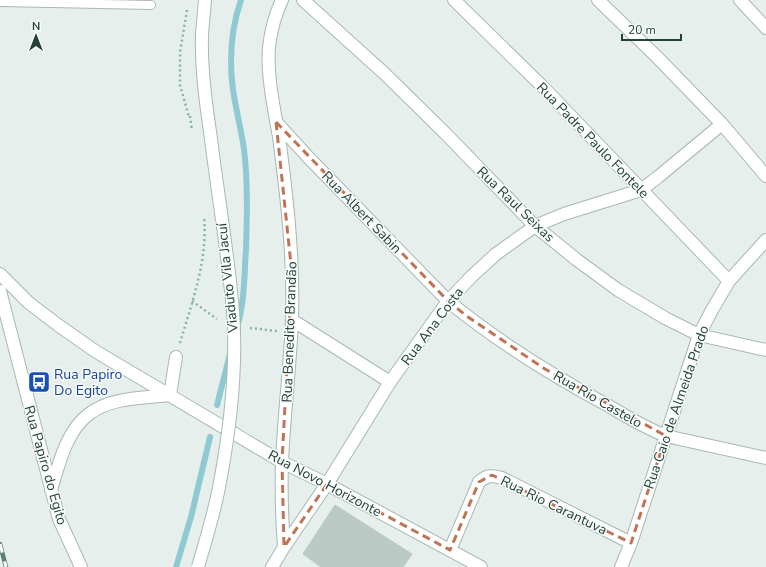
<svg xmlns="http://www.w3.org/2000/svg" width="766" height="567" font-family="'Nunito Sans',sans-serif">
<rect width="100%" height="100%" fill="#e6efeb"/>
<g fill="none" stroke-linecap="round" stroke-linejoin="round">
<path stroke="#8ec9d4" stroke-width="6" d="M237 327C245 301 244 276 246 249 247 216 248 182 244 149 241 129 236 110 233 90 229 60 231 29 241 0
M217 405 230 354
M176 567 191 517 210 437"/>
</g>
<path fill="#bbcac4" stroke="#b8c9c2" d="M335 505 412 554 403 567H321L303 554Z"/>
<g fill="none" stroke-linecap="round" stroke-linejoin="round">
<g stroke="#a8b8b2" stroke-width="10">
<path id="lane" d="M0 2 151 5"/>
</g>
<g stroke="#a8b8b2" stroke-width="14">
<path id="street" d="M282 0C276 13 272 26 270 40 265 68 274 108 279 137 287 198 294 258 292 320 290 368 284 415 282 462 281 490 282 519 284 547
M303 0 385 74 447 135 535 226 577 260 618 290 665 318 699 335 766 350
M454 0 543 87 729 281
M598 0 656 56 722 124 766 176
M740 0 766 28
M276 122 308 157 448 301C497 341 553 376 609 406 627 417 646 428 666 436L766 458
M0 274 29 303 58 325 95 351 282 462 327 484 481 567
M0 291 59 519 81 567
M292 320 390 382
M170 395 176 357
M51 490C59 464 66 431 89 414 111 397 144 398 170 395
M450 550 479 482C487 475 492 475 502 478L631 543
M272 567 284 547 327 484 390 382 448 301 472 276 496 254 535 226 564 214 641 190 658 177 722 124
M621 567 631 543 699 335 712 310 729 281 766 240"/>
</g>
<g stroke="#a4bbb3" stroke-width="14">
<path id="secondary" d="M202 34 205 0"/>
</g>
<path stroke="#86b3a5" stroke-width="2.5" stroke-dasharray="2 3" stroke-linecap="butt" d="M187 10 180 52V85L189 117
M190 116 192 131
M192 301 217 319
M250 328 277 331
M180 343C192 302 208 260 204 217"/>
<use href="#lane" stroke="#fff" stroke-width="8"/>
<use href="#street" stroke="#fff" stroke-width="12"/>
<use href="#secondary" stroke="#fff" stroke-width="12"/>
<g stroke="#5f7d75" stroke-width="4.5">
<path id="rail" d="M0 544 6 567"/>
</g>
<use href="#rail" stroke="#f7fbf9" stroke-width="3" stroke-dasharray="9" stroke-linecap="butt"/>
<g stroke="#a4bbb3" stroke-width="14" stroke-linecap="butt">
<path id="secondary-bridge" d="M198 567C206 539 215 511 220 482 230 429 237 365 233 311 228 253 218 196 211 139 206 104 201 70 202 34"/>
</g>
<use href="#secondary-bridge" stroke="#fff" stroke-width="12"/>
</g>
<path fill="none" stroke="#c07456" stroke-width="3" stroke-dasharray="8 5" stroke-linejoin="round" d="M276 122 448 301 468 317 545 369 666 436 631 543 492 475 479 482 450 550 327 484 284 547 282 462 292 274Z"/>
<defs>
<g id="bus-square" transform="scale(1.15)"><rect x="-9" y="-9" width="18" height="18" rx="4" fill="#1a4fb4" stroke="#f7fbf9"/><path d="M-5-6H5V4H4V6H2V4H-2V6H-4V4H-5ZM-3.5-4V0h7V-4ZM-3.5 1.2v1.5H-2V1.2ZM2 1.2v1.5H3.5V1.2Z" fill="#fff"/></g>
</defs>
<g fill-rule="evenodd">
<use href="#bus-square" x="39" y="382"/>
</g>
<g text-anchor="middle" stroke-width="3" stroke-linejoin="round" paint-order="stroke">
<g font-size="14" fill="#24423a" stroke="#f7fbf9">
<text transform="translate(593 140) rotate(46)" y="5">Rua Padre Paulo Fontele</text>
<text transform="translate(516 204) rotate(44)" y="5">Rua Raul Seixas</text>
<text transform="translate(362 212) rotate(46)" y="5">Rua Albert Sabin</text>
<text transform="translate(227 278) rotate(-96)" y="5">Viaduto Vila Jacuí</text>
<text transform="translate(432 326) rotate(-53)" y="5">Rua Ana Costa</text>
<text transform="translate(289 332) rotate(-88)" y="5">Rua Benedito Brandão</text>
<text transform="translate(598 399) rotate(30)" y="5">Rua Rio Castelo</text>
<text transform="translate(676 407) rotate(-71)" y="5">Rua Caio de Almeida Prado</text>
<text transform="translate(46 465) rotate(74)" y="5">Rua Papiro do Egito</text>
<text transform="translate(325 483) rotate(28)" y="5">Rua Novo Horizonte</text>
<text transform="translate(554 505) rotate(26)" y="5">Rua Rio Carantuva</text>
</g>
<g font-size="14" fill="#164399" stroke="#f7fbf9" text-anchor="start">
<text x="54" y="379">Rua Papiro<tspan x="54" dy="16">Do Egito</tspan></text>
</g>
</g>
<g transform="translate(36 36)" stroke="#f7fbf9" stroke-width="3" paint-order="stroke">
<path d="M0-3L7 15L0 10L-7 15Z" fill="#24423a"/>
<text y="-6" font-size="11" font-weight="bold" text-anchor="middle" fill="#24423a">N</text>
</g>
<path d="M622 34v6h59v-6" fill="none" stroke="#24423a" stroke-width="2"/>
<text x="628" y="34" font-size="12" fill="#24423a" stroke="#f7fbf9" stroke-width="3" paint-order="stroke">20 m</text>
</svg>
